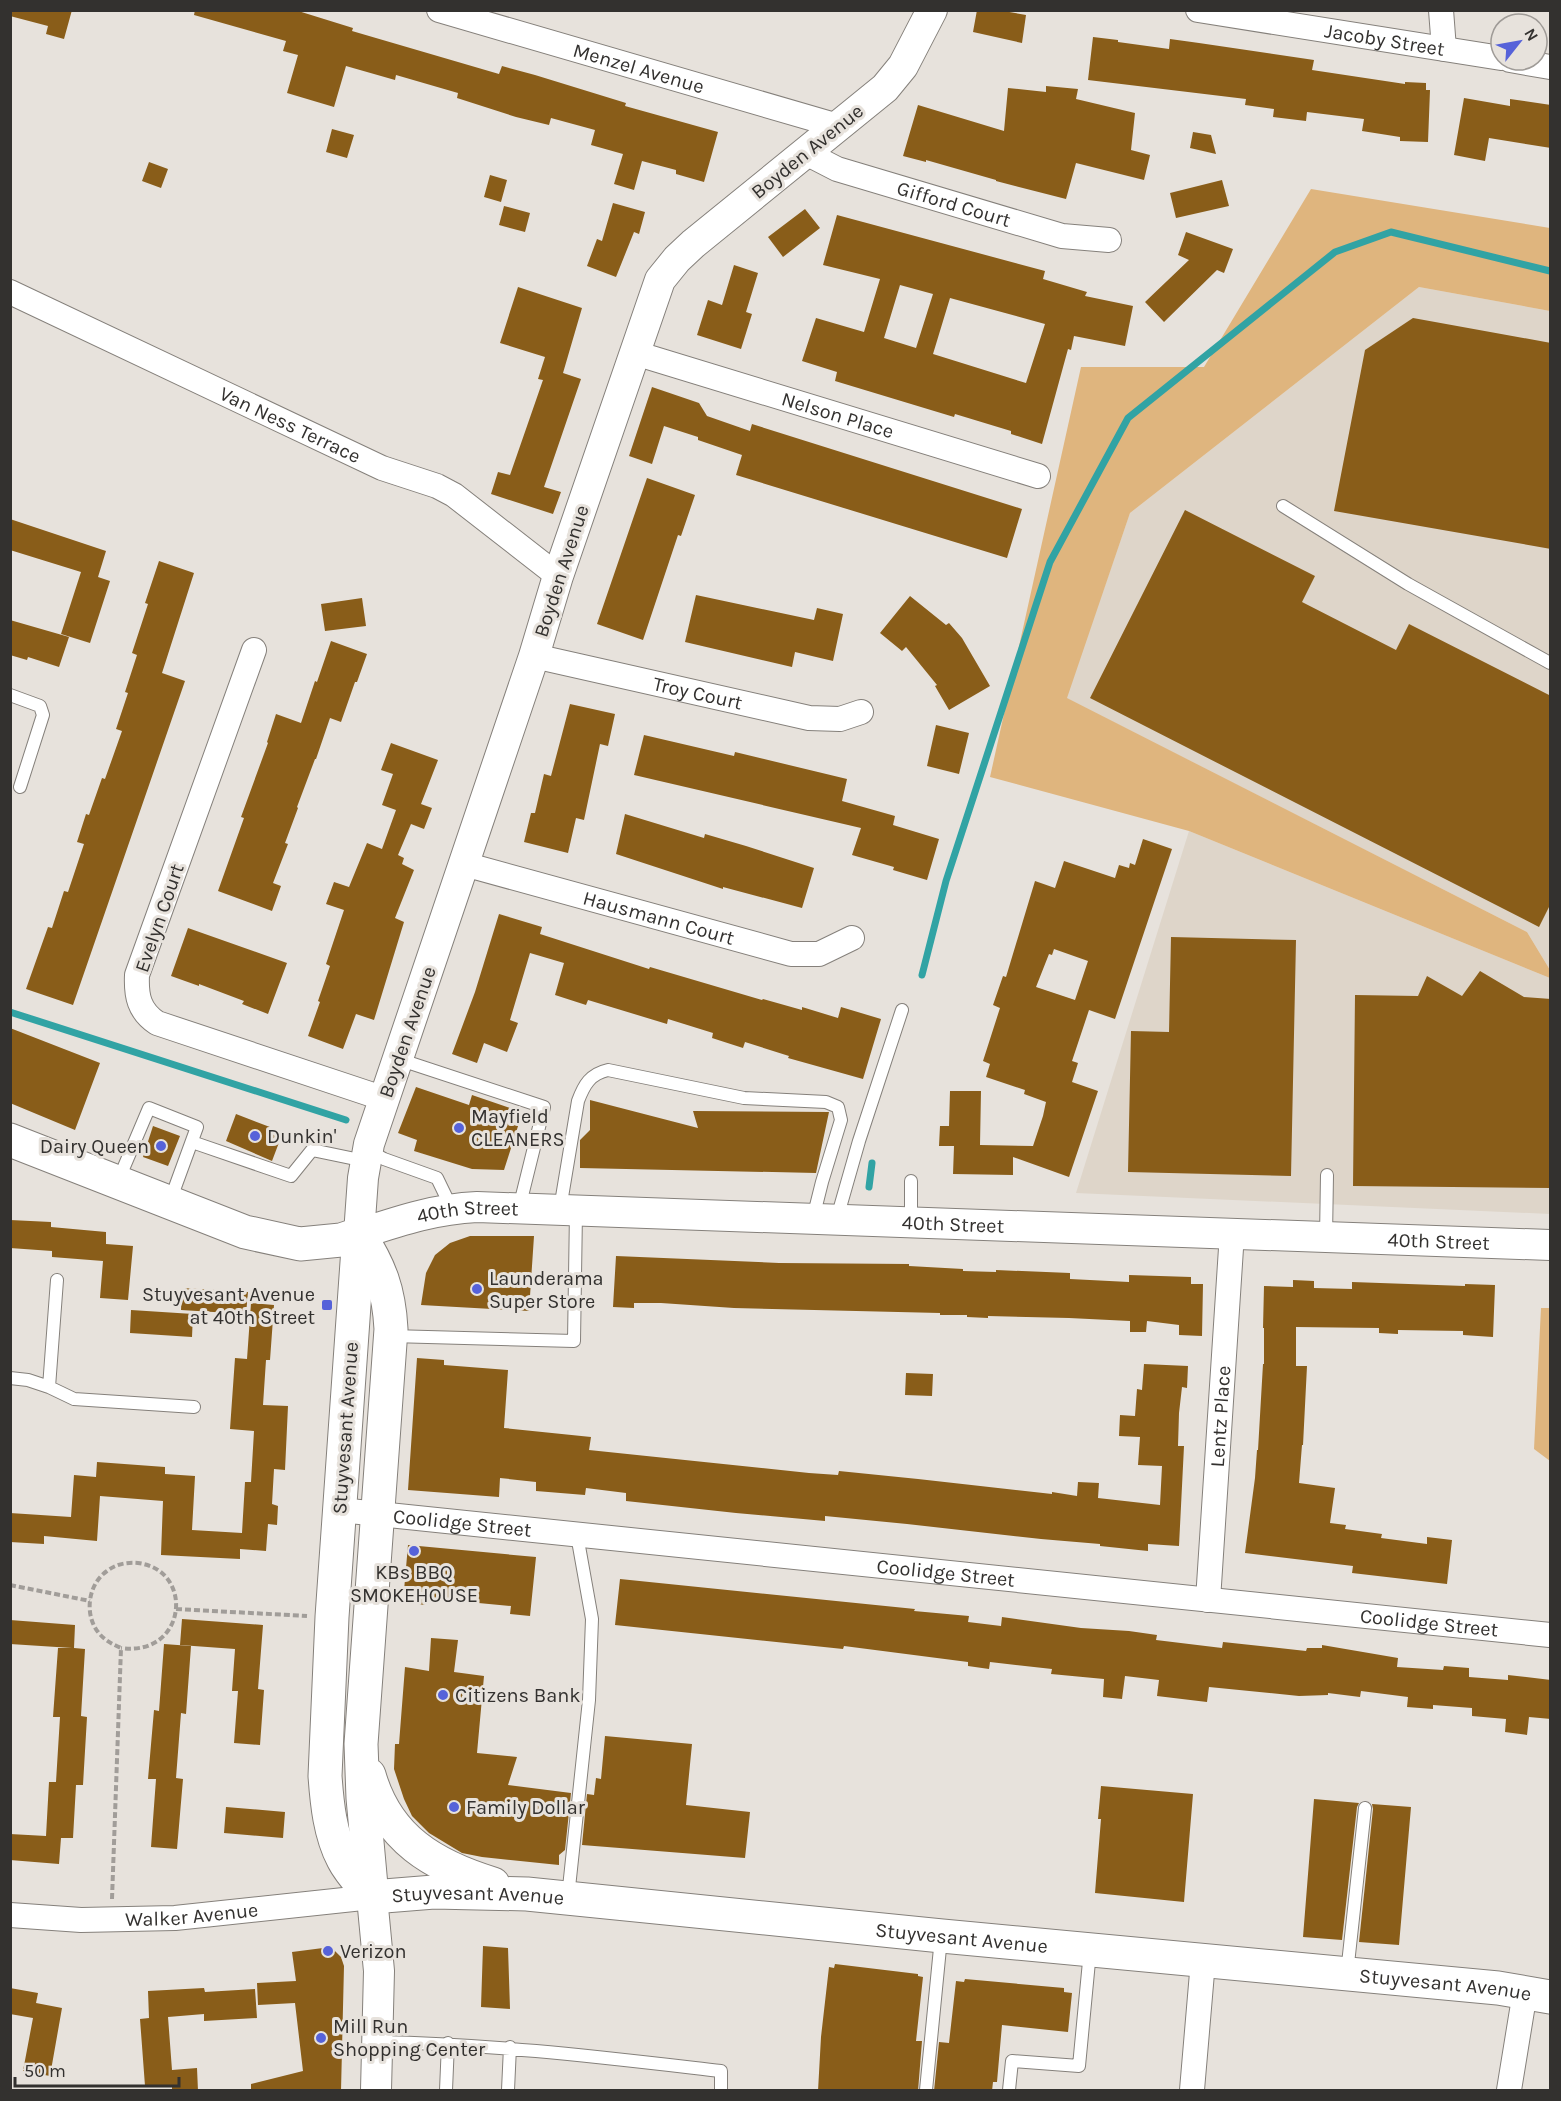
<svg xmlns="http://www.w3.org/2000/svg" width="1561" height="2101" font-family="Karla,sans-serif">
<rect width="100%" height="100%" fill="#e7e2dc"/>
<path fill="#ded5c9" d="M1419 287 1550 311V970L1527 932 1066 698 1130 513Z
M1189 831 1550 978V1214L1076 1193Z"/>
<path fill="#dfb57e" d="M1311 189 1550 228V311L1419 287 1130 513 1067 698 1527 932 1550 970V978L1189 831 990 777 1081 367H1204Z
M1541 1308H1550V1461L1534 1449Z"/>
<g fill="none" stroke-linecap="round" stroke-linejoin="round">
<path stroke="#31a3a4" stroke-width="7" d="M922 975 946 881 1050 562 1128 418 1335 252 1391 232 1550 271
M10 1012 346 1120
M869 1187 872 1163"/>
</g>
<path fill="#895d19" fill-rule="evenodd" d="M11 10H72L64 39 46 34 48 26 10 16Z
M195 10H295L353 28 352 31 499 74 502 66 535 75 626 103 625 106 718 132 704 182 676 174V170L642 161 634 190 614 184 623 154 591 145 595 130 551 118 549 125 516 117 457 98 458 93 396 75 395 80 346 66 334 107 287 93 298 55 283 51 286 41 194 15Z
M977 10H998L1026 15 1022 43 973 32Z
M1093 37 1118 40V42L1169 49 1170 39 1199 43 1314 60 1312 70 1405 84V82L1426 83V90H1430L1428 142 1400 141V137L1362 131 1364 119 1307 112 1306 121 1273 117 1274 109 1245 105 1246 99 1088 80Z
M1046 86 1078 89 1076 99 1135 113 1131 150 1150 155 1144 180 1076 163 1066 199 996 181V180L926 160V162L903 156 918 105 1004 131 1008 88 1046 92Z
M1464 98 1510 106V99L1551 105V148L1489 138 1485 161 1454 155Z
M332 129 354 135 347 158 326 152Z
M1193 132 1211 135 1216 154 1190 148Z
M149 162 168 169 161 188 142 181Z
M490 175 507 180 501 202 484 197Z
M1222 180 1229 206 1176 218 1170 193Z
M613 203 645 212 639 234 634 232 616 277 587 266 597 239 602 241Z
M504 206 530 213 525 232 499 225Z
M805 209 820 228 783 257 768 237Z
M837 215 1045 271 1043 279 1087 292 1085 296 1133 306 1125 346 1074 336 1071 350 1068 349 1042 444 1011 434V431L955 414 954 417 835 381 837 372 802 361 816 318 864 332 880 279 823 265ZM900 285 933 294 916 348 884 338ZM950 298 1045 324 1026 383 933 354Z
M1186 232 1233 249 1224 273 1217 270 1164 322 1145 302 1189 260 1178 255Z
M734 265 758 273 746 312 752 314 741 349 697 335 708 300 722 305Z
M518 287 582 308 563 373 581 379 544 487 561 492 553 514 491 494 498 472 510 475 543 380 538 379 545 357 500 343Z
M1413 318 1551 343V549L1334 511 1365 350Z
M652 387 699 403 707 416 750 431 752 424 1022 509 1007 558 736 475 742 455 698 440V437L664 426 652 464 629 456Z
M647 478 695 495 681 536 678 535 643 640 597 624Z
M1185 510 1315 576 1302 602 1396 650 1409 624 1551 696V903L1539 927 1090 698Z
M10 519 106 551 98 577 110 581 90 643 61 634 81 572 10 550Z
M159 561 194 573 162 673 185 681 73 1005 26 989 48 927 52 928 64 891 68 892 84 844 77 842 86 814 89 815 102 778 105 779 122 731 116 729 128 693 125 692 137 655 132 653 148 604 145 603Z
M696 595 814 620 817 608 843 614 833 661 795 652 792 667 685 642Z
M910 596 946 625 949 623 962 638 990 686 949 710 935 686 937 685 906 647 902 651 880 633Z
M362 598 366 626 325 631 321 604Z
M10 620 69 637 59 667 28 657 27 660 10 655Z
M331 641 367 654 357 682H355L341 722 330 718 316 759H315L297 807 298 808 285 843 288 844 273 883 281 886 272 911 218 891 244 818 241 817 268 743 267 742 276 714 301 723 315 681 317 682Z
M570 704 615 714 608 746 600 744 584 820 576 818 568 853 524 842 531 813H535L544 774 551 776Z
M936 725 969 733 959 774 927 766Z
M644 735 734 756 735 752 847 779 842 801 895 816 893 825 939 839 927 880 893 870 894 867 852 855 861 828 634 775Z
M391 743 438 760 421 804 432 808 424 829 411 824 398 855 404 858 402 864 414 870 395 918 404 922 374 1020 356 1014 343 1049 308 1036 320 1002 318 1001 330 966 326 964 344 910 326 904 334 882 349 887 367 843 382 849 396 810 382 805 393 774 381 770Z
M625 814 704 838 705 834 746 846 814 868 802 908 723 887V889L616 854Z
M1143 839 1172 849 1115 1019 1089 1010 1072 1061 1078 1063 1072 1082 1098 1091 1069 1177 1013 1157V1175L953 1174 954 1146H939L940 1126H949L950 1091H981L980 1145 1033 1146 1043 1116 1046 1102 1024 1094 1025 1090 986 1077 990 1064 983 1061 1000 1008 993 1005 1003 976 1006 977 1035 881 1055 888 1064 861 1115 878 1119 865 1129 868 1130 863 1135 865ZM1054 949 1088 961 1075 1000 1036 987 1049 954 1052 955Z
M499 914 542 927 540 934 649 969 650 967 762 1000 763 999 802 1010V1007L838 1018 841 1007 881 1019 863 1079 788 1058 789 1056 745 1042 743 1048 712 1038 713 1033 668 1019 667 1024 588 1000 586 1005 555 995 564 963 530 953 510 1020 518 1023 507 1052 484 1043 477 1063 452 1054 475 992Z
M188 928 287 963 268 1014 242 1004 244 1001 199 984V986L171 976Z
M1171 937 1296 940 1291 1176 1128 1172 1131 1031 1169 1032Z
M1480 971 1524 997 1551 999V1188L1353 1186 1355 995 1418 996 1427 976 1462 996Z
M10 1028 100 1063 75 1130 10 1103Z
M416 1087 469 1105 472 1095 513 1109 510 1120 519 1123 504 1170 472 1169 414 1151 417 1140 398 1133Z
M590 1100 698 1128 693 1111 829 1112 816 1173 580 1168V1140L590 1130Z
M236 1114 283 1132 272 1161 226 1141Z
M153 1126 180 1136 168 1166 143 1157Z
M10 1220 51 1222V1227L106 1232V1244L133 1246 128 1300 100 1298 103 1261 52 1257V1251L10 1248Z
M470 1236H534L529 1311 421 1305 426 1273 435 1255 450 1243Z
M616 1256 779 1263 909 1264V1266L963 1269V1271L996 1272V1270L1070 1273V1279L1129 1282V1275L1191 1277V1284H1203L1202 1336 1179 1335V1325L1147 1321 1146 1332H1130V1321L1069 1318 988 1316V1318L967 1317V1315H940V1313L734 1308 661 1303H634V1308L613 1307Z
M1293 1280 1314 1281V1288L1352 1289V1282L1465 1286V1284L1495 1285 1493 1337 1463 1335V1331L1398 1330V1334L1379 1333V1328L1296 1327V1366H1307L1303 1445H1302L1299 1483 1335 1488 1330 1523 1346 1525 1345 1529 1382 1534 1381 1538 1427 1544V1537L1452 1540 1447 1584 1352 1573 1353 1566 1245 1553 1255 1478 1257 1450H1258L1263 1364H1264V1328H1263L1264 1286 1293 1287Z
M182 1288 248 1292 246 1314 181 1310Z
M251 1303 274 1305 270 1360H266L263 1405 288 1406 285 1470 274 1469 272 1504 278 1506 277 1525 268 1524 266 1551 240 1549V1559L161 1555 163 1501 100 1496 97 1541 44 1536V1544L10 1542V1513L71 1517 74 1475 96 1477 97 1462 165 1467V1474L195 1476 192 1530 242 1533 245 1482H251L254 1431 230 1429 235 1358 247 1359Z
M131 1310 193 1314 192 1337 130 1333Z
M417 1358 444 1360V1365L508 1370 504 1428 591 1437 589 1450 809 1473 838 1475 839 1471 918 1479 1052 1494V1492L1077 1496 1078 1482 1099 1483 1098 1498 1160 1505 1162 1466 1138 1465 1140 1437 1119 1436 1120 1415 1135 1416 1137 1389 1142 1390 1144 1364 1188 1366 1187 1388 1182 1387 1179 1413 1178 1446H1184L1179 1546 1148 1544V1551L1100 1546V1544L1041 1539 907 1524 825 1516V1521L736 1513 626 1501V1493L586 1488 585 1495 536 1491V1482L500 1478 499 1497 408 1490Z
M906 1373 933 1374 932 1396 905 1395Z
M408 1545 536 1557 530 1616 510 1614 511 1606 426 1598 425 1605 403 1602Z
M620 1579 915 1609 914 1611 969 1616 968 1622 1001 1626 1002 1617 1081 1628 1129 1631 1157 1635 1156 1640 1222 1648 1223 1642 1306 1651 1307 1648H1322V1645L1398 1658 1397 1667 1443 1670 1444 1666 1469 1668V1677L1508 1680V1675L1551 1680V1719L1529 1717 1527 1735 1505 1732 1506 1719 1472 1716V1708L1433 1705V1709L1407 1707 1408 1697 1361 1691 1360 1697 1328 1693V1695L1299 1696 1209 1687 1207 1702 1157 1696 1159 1680 1125 1676 1122 1699 1103 1697 1104 1679 1051 1674 1052 1669 990 1662 989 1669 968 1666V1662L844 1646 843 1649 615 1625Z
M182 1619 263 1625 258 1689 264 1690 260 1745 234 1743 238 1691H232L235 1649 180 1645Z
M10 1620 75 1625 74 1648 85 1649 81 1716 87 1717 83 1785H76L73 1838H61L59 1864 10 1860V1834L46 1836 49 1782H56L60 1717H53L58 1648H72L10 1644Z
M431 1638 458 1640 454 1672 484 1676 477 1753 517 1757 508 1785 571 1793 565 1850 559 1855V1865L482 1857 462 1853 429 1833 412 1816 404 1799 394 1769 395 1744H399L405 1667 429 1671Z
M164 1644 191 1646 186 1714 181 1713 176 1778 183 1779 177 1849 151 1847 156 1779H148L154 1710 159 1711Z
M605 1736 692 1744 686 1805 750 1812 745 1858 582 1845 587 1794 594 1795 596 1778 601 1779Z
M1101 1786 1193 1794 1184 1902 1095 1893 1101 1819H1098Z
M1314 1799 1359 1803 1357 1807 1342 1940 1303 1937Z
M1372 1804 1411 1807 1399 1945 1359 1942 1373 1809Z
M226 1807 285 1812 283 1838 224 1833Z
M483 1946 508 1948 510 2009 481 2007Z
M323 1948 334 1950 341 1957 344 1966 341 2091H251V2084L303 2071 295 2003 258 2005 257 1983 296 1981 292 1952Z
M835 1964 918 1974V1976L923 1977 916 2041H922L918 2091H818L821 2037 829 1967 834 1968Z
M965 1979 1064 1988V1992L1072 1993 1068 2032 1002 2025 997 2082H993L992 2091H934L939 2042 949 2043 956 1981 964 1982Z
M10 1988 38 1993 36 2003 62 2008 50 2076 23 2071 33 2018 10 2014Z
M204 1988 205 1992 255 1989 257 2018 204 2021V2014L168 2017 172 2070 197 2068 198 2091H172V2085L145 2086 140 2019 149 2018 148 1991Z"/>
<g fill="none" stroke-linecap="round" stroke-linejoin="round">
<g stroke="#85807b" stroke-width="14">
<path id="service" d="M1283 506 1408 584 1550 663
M10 695 40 706 43 715 20 787
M398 1059 544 1107 519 1208
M192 1142 291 1176 312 1150 365 1161
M369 1151 384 1159 437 1178 452 1209
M118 1181 149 1108 197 1127 170 1201
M911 1181V1222
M560 1209 578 1101C584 1085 590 1074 608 1070L744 1098 826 1102 838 1107 841 1120 822 1182 813 1218
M837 1218 859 1141 902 1010
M1326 1237 1327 1175
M391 1336 574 1341 576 1212
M10 1378 28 1380 49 1387 74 1399 194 1407
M49 1387 57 1280
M568 1897 589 1700 592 1619 577 1535
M1347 1973 1365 1808
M378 2042C494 2044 607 2058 721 2071V2090
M446 2090 448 2043
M508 2090 510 2047
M926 2090 941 1938
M1009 2090 1012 2061 1079 2066 1090 1951"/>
</g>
<g stroke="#85807b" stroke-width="26">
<g id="minor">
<path id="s1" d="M439 10 838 126"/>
<path id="s2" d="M1198 10 1501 58"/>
<path d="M1441 10 1444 49"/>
<path d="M1510 60 1550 67"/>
<path id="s3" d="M804 152 837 169 1062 236 1109 240"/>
<path id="s4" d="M10 292 382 468 437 486 454 495 558 576"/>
<path id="s5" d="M635 353 1038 476"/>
<path d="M254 650 137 975C136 996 139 1011 157 1023L385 1099"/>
<path id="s6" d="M534 656 809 718 840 719 861 712"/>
<path id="s7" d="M464 864 791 954H819L852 938"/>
<path id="s8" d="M340 1510 1550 1635"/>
<path id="s9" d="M1208 1600 1232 1233"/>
<path id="s10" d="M10 1915 81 1920 175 1918 372 1897"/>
<path d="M1192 2090 1203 1961"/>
<path d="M1509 2090 1525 1992"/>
</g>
</g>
<g stroke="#85807b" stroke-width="32">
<g id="tertiary">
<path id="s11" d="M932 10 903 66 885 88 693 244 677 259 660 280 558 576 534 656 369 1144 363 1178 359 1234C399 1221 434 1209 477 1207L1550 1245"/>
<path d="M372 1897 379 1971 376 2090"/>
</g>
</g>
<g stroke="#85807b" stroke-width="35">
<g id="secondary">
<path d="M10 1140 245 1232 300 1244 341 1240 359 1234"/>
<path d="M359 1234 332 1617 325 1776C327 1804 330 1834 343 1859 350 1873 362 1885 372 1897"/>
<path d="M359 1234C380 1267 389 1290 391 1329L361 1744 363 1798 372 1897"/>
<path d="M369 1775C387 1839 434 1866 493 1884"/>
<path id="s12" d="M372 1897 434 1892 527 1894 942 1936 1498 1988 1550 1997"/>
</g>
</g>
<path stroke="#a19d99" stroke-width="4" stroke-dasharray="6 3" stroke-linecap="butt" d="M10 1585 90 1601
M176 1609 307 1616
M112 1899 121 1648C112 1644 104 1640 98 1632 84 1614 88 1584 107 1571 116 1564 127 1562 138 1563 195 1570 187 1657 121 1648"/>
<use href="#service" stroke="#fff" stroke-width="12"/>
<use href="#minor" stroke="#fff" stroke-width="24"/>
<use href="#tertiary" stroke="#fff" stroke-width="30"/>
<use href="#secondary" stroke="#fff" stroke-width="33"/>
</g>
<g fill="#5662d9" stroke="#e7e2dc" stroke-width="2">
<circle cx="459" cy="1128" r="6"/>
<circle cx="255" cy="1136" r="6"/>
<circle cx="161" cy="1146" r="6"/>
<circle cx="477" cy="1289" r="6"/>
<rect x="321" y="1299" width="12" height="12" rx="3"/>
<circle cx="414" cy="1551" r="6"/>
<circle cx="443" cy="1695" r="6"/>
<circle cx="454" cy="1807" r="6"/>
<circle cx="328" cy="1951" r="6"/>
<circle cx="321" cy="2038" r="6"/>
</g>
<g text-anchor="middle" stroke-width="6" stroke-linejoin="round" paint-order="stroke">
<g font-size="20" fill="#33312f" stroke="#e7e2dc">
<text dy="7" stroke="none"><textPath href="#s2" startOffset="189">Jacoby Street</textPath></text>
<text dy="7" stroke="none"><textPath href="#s1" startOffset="208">Menzel Avenue</textPath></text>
<text transform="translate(807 151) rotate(-39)" y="7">Boyden Avenue</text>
<text dy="7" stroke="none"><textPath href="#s3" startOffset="159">Gifford Court</textPath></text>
<text dy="7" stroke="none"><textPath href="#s5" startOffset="212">Nelson Place</textPath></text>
<text dy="7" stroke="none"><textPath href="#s4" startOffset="310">Van Ness Terrace</textPath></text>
<text transform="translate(561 571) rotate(-72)" y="7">Boyden Avenue</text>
<text dy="7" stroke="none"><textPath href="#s6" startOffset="168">Troy Court</textPath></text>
<text transform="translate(159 918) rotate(-71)" y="7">Evelyn Court</text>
<text dy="7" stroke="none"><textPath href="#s7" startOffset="202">Hausmann Court</textPath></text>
<text transform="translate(407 1032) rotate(-71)" y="7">Boyden Avenue</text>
<text dy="7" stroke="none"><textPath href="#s11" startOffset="1502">40th Street</textPath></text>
<text dy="7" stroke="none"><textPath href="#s11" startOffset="1988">40th Street</textPath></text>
<text dy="7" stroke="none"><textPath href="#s11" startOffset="2474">40th Street</textPath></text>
<text dy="7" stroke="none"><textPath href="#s9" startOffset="184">Lentz Place</textPath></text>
<text transform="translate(345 1428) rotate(-86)" y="7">Stuyvesant Avenue</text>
<text dy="7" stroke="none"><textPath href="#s8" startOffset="123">Coolidge Street</textPath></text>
<text dy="7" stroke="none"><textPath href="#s8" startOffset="609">Coolidge Street</textPath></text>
<text dy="7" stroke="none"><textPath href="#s8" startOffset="1095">Coolidge Street</textPath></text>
<text dy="7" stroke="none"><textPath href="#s12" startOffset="106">Stuyvesant Avenue</textPath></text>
<text dy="7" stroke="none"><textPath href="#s10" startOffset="182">Walker Avenue</textPath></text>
<text dy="7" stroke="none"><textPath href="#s12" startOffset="592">Stuyvesant Avenue</textPath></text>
<text dy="7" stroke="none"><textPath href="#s12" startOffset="1078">Stuyvesant Avenue</textPath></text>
</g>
<g font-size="20" fill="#33312f" stroke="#e7e2dc" text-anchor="start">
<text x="471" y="1123">Mayfield<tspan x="471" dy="23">CLEANERS</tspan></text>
<text x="267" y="1143">Dunkin'</text>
<text x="149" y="1153" text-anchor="end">Dairy Queen</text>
<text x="489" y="1285">Launderama<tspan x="489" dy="23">Super Store</tspan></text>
<text x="315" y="1301" text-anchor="end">Stuyvesant Avenue<tspan x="315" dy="23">at 40th Street</tspan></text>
<text x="414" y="1579" text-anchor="middle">KBs BBQ<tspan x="414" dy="23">SMOKEHOUSE</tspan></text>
<text x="455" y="1702">Citizens Bank</text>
<text x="466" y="1814">Family Dollar</text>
<text x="340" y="1958">Verizon</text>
<text x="333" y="2033">Mill Run<tspan x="333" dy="23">Shopping Center</tspan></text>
</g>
</g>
<rect width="1561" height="2101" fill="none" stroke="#33312f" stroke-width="24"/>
<g transform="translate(1519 42) rotate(59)"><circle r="28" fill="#e7e2dc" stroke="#9f9b97" stroke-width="1.5"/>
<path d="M0-4.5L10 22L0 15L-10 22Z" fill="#5662d9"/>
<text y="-9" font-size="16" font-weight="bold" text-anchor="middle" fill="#33312f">N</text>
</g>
<path d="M15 2077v9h164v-9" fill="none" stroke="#33312f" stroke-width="3"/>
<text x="24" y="2077" font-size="18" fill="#33312f" stroke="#e7e2dc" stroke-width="4.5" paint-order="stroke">50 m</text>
</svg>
